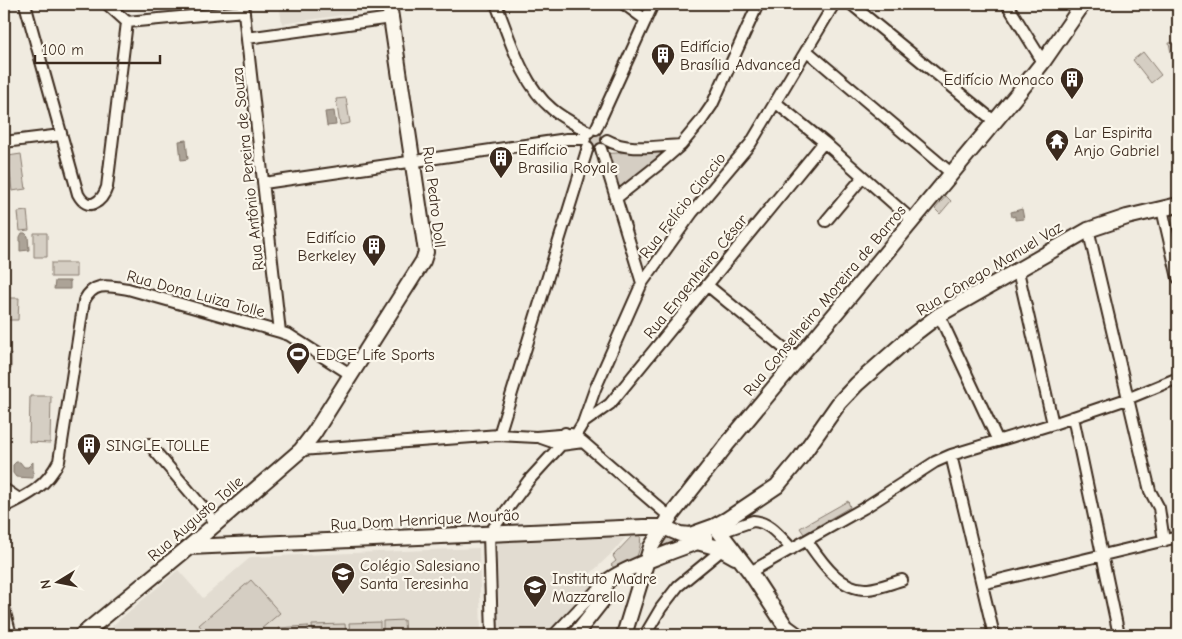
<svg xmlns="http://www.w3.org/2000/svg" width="1182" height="639" font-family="'Comic Neue',sans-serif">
<rect width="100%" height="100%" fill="#f0ebe0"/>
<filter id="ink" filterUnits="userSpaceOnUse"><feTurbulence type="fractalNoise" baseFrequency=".02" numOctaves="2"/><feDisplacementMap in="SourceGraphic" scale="10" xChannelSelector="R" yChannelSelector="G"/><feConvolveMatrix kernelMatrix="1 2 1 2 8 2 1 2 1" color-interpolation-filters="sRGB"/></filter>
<g filter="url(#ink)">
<path fill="#e2dcd1" d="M279 4H380L381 9 282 24Z
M584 536 625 538 613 552 590 574 597 582 546 635H500L496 540Z
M479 548 481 635H120L112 626 178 570 203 598 251 557Z"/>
<path fill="#d5cec3" stroke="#887c70" d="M1178 42V72L1175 73 1169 43Z
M1143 52 1161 75 1151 83 1133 60Z
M346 98 350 123 340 125 336 99Z
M589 140a7 7 0 1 1 14 0a7 7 0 1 1-14 0Z
M669 150 635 180 614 193 599 154Z
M21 154 26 189 12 191 8 156Z
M946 196 951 201 940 214 935 209Z
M27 211 29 230 20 231 18 212Z
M34 233H47V257H34Z
M51 263H76V277H51Z
M6 298H19L18 320H5Z
M4 354H11V369H4Z
M30 396H51L50 443 29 442Z
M848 501 850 507 804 534 800 528Z
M633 535H640C642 544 638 555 634 563L616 569 611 565 616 561 613 556Z
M666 536 683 544 659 549 658 547Z
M251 580 280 613 254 635H207L199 625Z
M404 620 405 635H383V621Z
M380 622V635H350L349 623Z
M345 624 346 635H313L312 625Z
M308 626 309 635H280L279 628Z"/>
<path fill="#aca397" stroke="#7f7367" d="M334 111 336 125 327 126 325 112Z
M186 140 188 159 181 160 179 141Z
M1022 209 1024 219 1015 220V216L1012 217 1011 212Z
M22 233H25L28 236 29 250 20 251V237Z
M55 281H70V289H54Z
M16 462H20L24 467H28L33 462V478L16 477 13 473V465Z"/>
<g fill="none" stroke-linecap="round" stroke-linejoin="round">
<g stroke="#3b2a1e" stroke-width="14">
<path id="street" d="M25 4 78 194C88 213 102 202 107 187L127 22
M107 4 127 22
M243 4 280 332
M496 4C510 39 522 84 552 109 562 118 577 125 589 132
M624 4 646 20
M851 4 994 121
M1007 4 1043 62
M127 22 244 11
M247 38 391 18
M807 51 951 173
M775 102 824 142 912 220
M596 129 653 4
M607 140C628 152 656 146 681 145
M4 142 61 135
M601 149 642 283
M264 183 567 139H585
M615 199 658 165 681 145 701 121 712 105 758 4
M1162 209 1178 278
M826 221 863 177
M1090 237 1143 462 1150 491 1159 508 1164 541
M1018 271 1053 424
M707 285 797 359
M939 315 998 441
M1073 417 1119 635
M583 423 610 404 824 142
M499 435 588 147
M575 436 583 423 595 389 642 283 692 213 751 143 834 4
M541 438 561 445 583 442
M149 444 217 524
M301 450 499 435 536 437 571 434 575 436 583 442 670 517
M951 455 994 635
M4 489 19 499
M4 507C29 495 46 487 59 461L84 301C94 281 109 286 128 289L280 332 289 335 350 374
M721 532 753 521C770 522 780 537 792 549
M807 541C821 561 840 591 868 589 880 588 891 583 902 580
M750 572 864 508 935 462 951 455 1053 424 1127 399 1178 378
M982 584 1178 537
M4 609 11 635
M492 635 489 534 529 480 561 445 565 433
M554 635 595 592 606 584
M645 635 661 608 678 586 723 549"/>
</g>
<g stroke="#3b2a1e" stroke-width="18">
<path id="secondary" d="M715 526 750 572 786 627 797 635
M697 542 719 548 735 557
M189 547 644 527H663L680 534 690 535 715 526 726 520 777 486 801 457 839 403 857 384 909 338 939 315 1088 230 1127 217 1178 205
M82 635 189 547 301 450 314 433 423 261 426 252 389 4
M575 635 601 602C604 596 603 589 606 583 612 572 689 545 706 539
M624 635 651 547 670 517 728 443 1020 91 1043 62 1083 4"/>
</g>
<use href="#street" stroke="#fbf7ec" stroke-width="10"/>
<use href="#secondary" stroke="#fbf7ec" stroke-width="14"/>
</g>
</g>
<defs>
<g id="building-pin" transform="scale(1.25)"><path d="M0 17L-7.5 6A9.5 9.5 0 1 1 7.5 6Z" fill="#3b2a1e" stroke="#fbf7ec"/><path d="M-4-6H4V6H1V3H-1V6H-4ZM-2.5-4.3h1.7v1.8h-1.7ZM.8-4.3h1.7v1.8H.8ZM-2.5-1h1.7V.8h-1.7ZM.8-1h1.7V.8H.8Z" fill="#fff"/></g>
<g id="temple-pin" transform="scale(1.25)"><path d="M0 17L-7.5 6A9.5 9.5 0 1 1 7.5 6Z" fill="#3b2a1e" stroke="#fbf7ec"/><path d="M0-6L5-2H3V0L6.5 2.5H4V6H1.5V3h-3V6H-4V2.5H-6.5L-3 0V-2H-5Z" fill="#fff"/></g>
<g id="stadium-pin" transform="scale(1.25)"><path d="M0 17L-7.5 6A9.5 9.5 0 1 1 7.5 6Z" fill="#3b2a1e" stroke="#fbf7ec"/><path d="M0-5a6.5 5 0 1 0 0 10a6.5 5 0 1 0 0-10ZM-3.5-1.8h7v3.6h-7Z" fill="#fff"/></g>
<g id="school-pin" transform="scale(1.25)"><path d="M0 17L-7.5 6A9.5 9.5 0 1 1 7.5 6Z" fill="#3b2a1e" stroke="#fbf7ec"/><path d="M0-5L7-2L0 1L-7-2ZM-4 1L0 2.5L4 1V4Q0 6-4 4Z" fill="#fff"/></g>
</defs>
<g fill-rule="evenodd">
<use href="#building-pin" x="663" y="55"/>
<use href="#building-pin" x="1072" y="79"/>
<use href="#temple-pin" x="1057" y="141"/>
<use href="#building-pin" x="501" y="158"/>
<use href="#building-pin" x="374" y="246"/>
<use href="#stadium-pin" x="298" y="354"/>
<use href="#building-pin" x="89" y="445"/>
<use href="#school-pin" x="343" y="574"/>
<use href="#school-pin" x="535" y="587"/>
</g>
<g text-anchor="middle" stroke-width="4.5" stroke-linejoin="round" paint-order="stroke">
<g font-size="16" fill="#3b2a1e" stroke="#fbf7ec" text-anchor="start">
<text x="680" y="52">Edifício<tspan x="680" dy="18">Brasília Advanced</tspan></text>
<text x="1054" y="85" text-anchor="end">Edifício Monaco</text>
<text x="1074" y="138">Lar Espirita<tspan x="1074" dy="18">Anjo Gabriel</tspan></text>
<text x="518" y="155">Edifício<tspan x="518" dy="18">Brasilia Royale</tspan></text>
<text x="356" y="243" text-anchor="end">Edifício<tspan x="356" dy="18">Berkeley</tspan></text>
<text x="316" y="360">EDGE Life Sports</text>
<text x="106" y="451">SINGLE TOLLE</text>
<text x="360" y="571">Colégio Salesiano<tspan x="360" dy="18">Santa Teresinha</tspan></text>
<text x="552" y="584">Instituto Madre<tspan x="552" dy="18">Mazzarello</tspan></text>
</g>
<g font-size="16" fill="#3b2a1e" stroke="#fbf7ec">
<text transform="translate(247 169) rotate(-96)" y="6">Rua Antônio Pereira de Souza</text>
<text transform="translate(435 197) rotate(83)" y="6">Rua Pedro Doll</text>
<text transform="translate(682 205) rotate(-52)" y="6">Rua Felício Ciaccio</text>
<text transform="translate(989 268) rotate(-31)" y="6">Rua Cônego Manuel Vaz</text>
<text transform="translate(695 276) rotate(-51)" y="6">Rua Engenheiro César</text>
<text transform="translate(196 293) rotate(15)" y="6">Rua Dona Luiza Tolle</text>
<text transform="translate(824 300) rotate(-50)" y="6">Rua Conselheiro Moreira de Barros</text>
<text transform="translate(195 518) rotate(-41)" y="6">Rua Augusto Tolle</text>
<text transform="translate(425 519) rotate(-3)" y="6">Rua Dom Henrique Mourão</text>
</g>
</g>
<rect width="1182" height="639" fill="none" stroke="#fbf7ec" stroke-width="20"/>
<rect x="10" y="10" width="1162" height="619" fill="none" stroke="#3b2a1e" stroke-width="2" filter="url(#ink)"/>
<g transform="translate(58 582) rotate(260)" stroke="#fbf7ec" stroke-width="4" paint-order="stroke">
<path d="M0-4L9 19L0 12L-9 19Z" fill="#3b2a1e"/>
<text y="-8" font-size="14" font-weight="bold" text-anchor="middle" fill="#3b2a1e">N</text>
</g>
<path d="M35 55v8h125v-8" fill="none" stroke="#3b2a1e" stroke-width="2.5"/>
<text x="42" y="55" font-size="15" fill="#3b2a1e" stroke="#fbf7ec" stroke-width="4" paint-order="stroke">100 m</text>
</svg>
